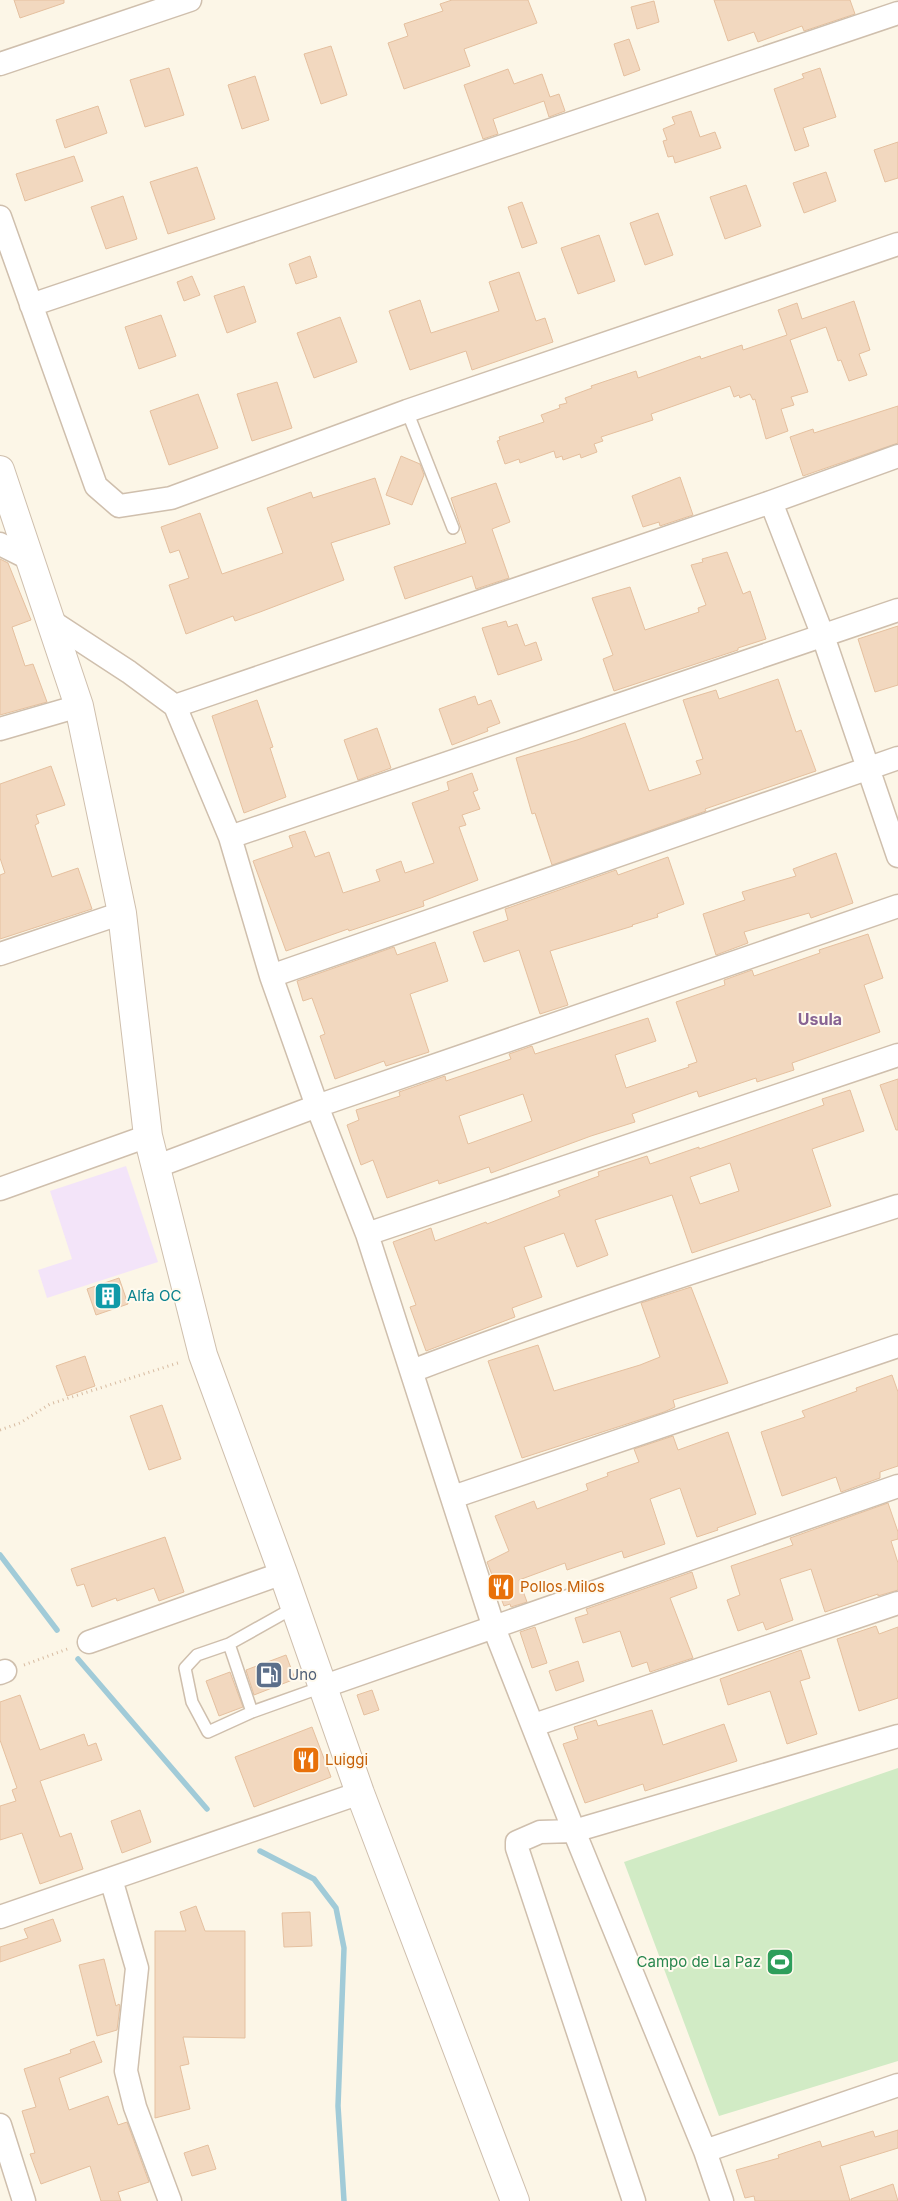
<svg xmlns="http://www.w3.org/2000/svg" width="898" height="2201" font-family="Inter,sans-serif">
<rect width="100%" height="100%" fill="#fcf6e7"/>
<path fill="#f3e4f9" d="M126 1166 158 1262 47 1298 38 1270 72 1259 50 1191Z"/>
<path fill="#d1ebc5" d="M898 1768V2061L719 2116 624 1862Z"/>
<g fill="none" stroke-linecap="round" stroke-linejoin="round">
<path stroke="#a1cbd8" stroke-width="5.5" d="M0 1555 57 1630
M78 1659 207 1809
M260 1851 314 1879 336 1908 344 1948 338 2106 344 2201"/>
</g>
<path fill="#f2d8bf" stroke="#e5c09f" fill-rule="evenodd" d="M14 0H64V3L20 18Z
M452 0H528L537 23 464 49 470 66 404 89 388 43 408 36 404 24 443 11 440 4Z
M714 0H850L855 14 804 31 802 26 758 42 754 32 728 41Z
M654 1 659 22 637 29 631 7Z
M629 39 640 70 624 76 614 44Z
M331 46 347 95 321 104 304 54Z
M169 68 184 115 145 127 130 80Z
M820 68 836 117 803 128 809 146 795 151 774 89 804 78 802 74Z
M508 69 514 84 542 74 550 97 559 94 565 111 549 117 544 101 493 119 498 134 483 139 464 85Z
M255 76 269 120 242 129 228 85Z
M98 106 107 133 65 148 56 120Z
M691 111 700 137 715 132 721 148 675 163 673 156 668 157 663 141 667 140 663 129 675 124 672 117Z
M898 142V178L885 182 874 150Z
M74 156 83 181 25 201 16 174Z
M197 167 215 219 168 234 150 182Z
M826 172 836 201 804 213 793 183Z
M746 185 761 226 725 239 710 197Z
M123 196 137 239 106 249 91 207Z
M522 202 537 243 522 248 508 207Z
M658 213 673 255 645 265 630 223Z
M599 235 615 281 578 294 561 248Z
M310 256 317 277 296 284 289 264Z
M519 272 536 321 545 318 553 342 472 370 466 351 410 370 389 311 420 300 431 333 499 311 489 282Z
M192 276 200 295 184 301 177 282Z
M244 286 256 322 227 333 214 296Z
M854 301 870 350 859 354 867 375 849 381 841 360 838 361 826 327 790 340 808 392 791 397 794 405 781 409 788 431 766 439 755 399 753 400 750 394 740 398 739 395 734 397 730 386 651 414 653 420 601 437 603 441 594 444 597 452 581 458 580 454 563 460 562 456 556 458 554 451 520 463 519 459 505 464 497 441 500 440 499 437 544 422 541 415 560 408 559 405 567 403 565 398 592 388 591 386 636 371 638 378 700 356 701 359 742 345 743 350 787 335 778 310 797 303 802 319Z
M161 315 176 356 139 369 125 327Z
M340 317 357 362 314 378 297 333Z
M277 382 292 428 252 441 237 394Z
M198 394 218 448 169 465 150 411Z
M898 406V443L803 476 790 437 813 429 814 433Z
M401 456 420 464 424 475 412 505 386 495Z
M680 477 693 515 660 526 659 522 643 527 632 496Z
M375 478 390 524 331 543 344 580 260 612 235 621 233 616 186 634 169 585 189 578 179 550 170 553 161 527 200 513 222 574 283 553 267 508 311 492 313 498Z
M496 483 510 522 492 529 509 578 476 589 472 576 405 599 394 567 466 543 451 498Z
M727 552 743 594 750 591 766 639 738 648V650L614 691 603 659 613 655 592 598 630 587 645 630 699 612 698 608 706 605 691 565 703 562 702 559Z
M0 559 8 563 31 620 12 627 25 666 33 664 47 702 0 715Z
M506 621 508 627 517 624 525 646 536 642 542 660 498 675 482 628Z
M898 626V685L875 692 858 639Z
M778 679 796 732 801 730 816 771 705 809 706 811 552 865 535 813 532 814 516 758 577 740 625 723 649 791 701 774 696 761 703 759 683 700 716 690 719 699Z
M475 696 478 705 491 700 500 723 487 728 488 731 452 745 439 709Z
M257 700 273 747 270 748 286 797 244 813 212 716Z
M377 728 391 768 358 780 344 740Z
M51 766 65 805 36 815 39 823 35 825 52 877 78 868 92 909 0 939V875L5 873 0 858V784Z
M472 773 478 790 473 792 480 809 462 815 466 825 459 827 478 880 423 901 424 906 349 931 348 929 286 951 253 861 293 847 289 836 305 831 315 857 329 852 343 893 380 881 376 870 401 861 405 873 434 863 412 803 449 790 447 782Z
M836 853 853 903 811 918 809 913 744 932 748 943 716 955 703 914 745 900 742 892 796 876 793 869Z
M668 857 684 904 657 914 658 917 632 925 633 926 550 951 568 1005 540 1014 519 950 484 962 473 932 508 920 505 909 616 870 618 875Z
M868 934 883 978 864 985 880 1032 792 1063 794 1070 757 1082 756 1078 699 1097 697 1091 632 1114 635 1122 591 1136 491 1173 489 1167 439 1184 438 1180 387 1198 373 1160 361 1165 347 1125 359 1120 356 1110 400 1096 399 1092 445 1076 446 1081 511 1059 509 1054 532 1046 535 1054 648 1018 656 1041 615 1055 626 1088 689 1067 688 1065 697 1062 676 1002 725 985 724 980 752 970 754 976 820 953 819 950ZM523 1094 532 1121 468 1144 459 1116Z
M435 942 448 981 410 994 429 1052 386 1066 384 1061 335 1079 320 1036 325 1034 312 998 303 1001 297 981 394 947 397 955Z
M898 1079V1130H896L880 1085Z
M850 1090 864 1131 812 1149 831 1206 692 1253 672 1195 595 1220 608 1255 577 1267 564 1233 524 1247 542 1297 512 1308 515 1317 426 1351 410 1307 416 1305 393 1242 431 1228 435 1241 486 1222 487 1224 560 1196 558 1191 599 1176 598 1172 647 1156 650 1164 699 1147V1149L824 1105 822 1099ZM730 1163 739 1191 700 1204 690 1177Z
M119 1278 128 1304 96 1315 87 1289Z
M691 1287 728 1383 673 1400 675 1407 664 1412 522 1458 488 1361 538 1345 554 1391 640 1365 660 1357 641 1303Z
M85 1356 95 1386 67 1396 56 1366Z
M892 1375 898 1392V1466L880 1472V1478L841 1492 836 1477 782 1496 761 1432 805 1417 802 1411 857 1391 856 1388Z
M162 1405 181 1459 149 1470 130 1416Z
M728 1432 756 1514 717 1528 718 1530 697 1537 680 1488 650 1499 665 1544 624 1558 622 1551 567 1570 565 1563 519 1580 527 1602 511 1607 510 1604 504 1606 487 1562 509 1551 495 1516 534 1501 537 1509 588 1490 586 1484 608 1476 607 1473 639 1462 634 1449 673 1436 678 1450Z
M888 1503 898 1532V1539L891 1541 898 1563V1590L878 1596V1594L825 1612 811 1569 780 1579 793 1620 766 1630 763 1622 738 1631 727 1600 740 1595 731 1566 793 1545 790 1538Z
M165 1537 184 1592 159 1601 154 1588 117 1601 116 1598 92 1607 84 1584 77 1586 71 1569Z
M692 1572 697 1588 670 1598 693 1658 650 1672 647 1662 632 1667 620 1631 583 1643 575 1618 588 1614 586 1609Z
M876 1626 879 1634 898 1627V1698L859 1711 837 1639Z
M535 1627 547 1663 532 1668 520 1632Z
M801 1650 810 1678 800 1681 817 1734 787 1744 770 1691 728 1705 720 1679Z
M286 1655 295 1679 254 1695 246 1670Z
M578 1661 584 1681 556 1691 549 1671Z
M230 1672 243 1707 219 1716 206 1681Z
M372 1690 379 1710 364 1715 357 1695Z
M20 1695 40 1750 84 1734 88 1746 96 1743 102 1760 40 1781 60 1837 71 1833 83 1869 40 1884 22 1833 0 1840V1806L16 1801 12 1790 17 1788 0 1740V1702Z
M652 1710 663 1745 724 1724 737 1761 645 1791 643 1784 585 1803 563 1744 578 1739 574 1727 596 1720 598 1726Z
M312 1727 331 1777 254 1807 235 1757Z
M140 1810 151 1842 122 1853 111 1821Z
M196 1906 205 1931H245V2038L183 2037 189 2064 180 2066 190 2109 155 2118V1931H186L180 1912Z
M310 1912 312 1946 284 1947 282 1913Z
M53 1919 61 1941 0 1962V1947L28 1938 24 1929Z
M104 1959 116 2006 119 2004 120 2006 117 2030 97 2036 79 1965Z
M94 2041 102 2062 59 2078 69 2110 108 2096 118 2125 127 2122 149 2182 118 2192 121 2201H101L90 2166 41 2184 30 2154 35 2153 22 2111 36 2107 24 2069 71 2053 70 2050Z
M898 2130V2148L840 2166 850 2201H755L754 2196 745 2198 736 2170 779 2158 778 2155 820 2141 822 2147 873 2131 875 2137Z
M208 2145 216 2169 192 2176 184 2153Z
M893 2184 898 2201H851V2199Z"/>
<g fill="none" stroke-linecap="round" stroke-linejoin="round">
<g stroke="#cfbfad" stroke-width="14">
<path id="service" d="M407 411 453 528
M295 1607 229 1644 252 1712 322 1687
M229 1644 197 1655 185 1668 192 1702 208 1732 252 1712"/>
</g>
<g stroke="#cfbfad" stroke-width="25">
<path id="minor" d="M0 64 190 0
M0 217 96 486 119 506 171 498 407 411 898 244
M31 305 898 13
M771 502 823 636 898 856
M0 544 30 559
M51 621 129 672 175 706 230 837 271 976 317 1106 367 1234 494 1628 574 1831 705 2151 722 2201
M175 706 771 502 898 456
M0 729 79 706
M230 837 898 610
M0 954 122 913
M271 976 898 758
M155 1167 317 1106 898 906
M0 1189 148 1136
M367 1234 898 1055
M412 1371C572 1310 735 1258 898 1206
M453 1497 898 1346
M89 1642 283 1573
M0 1673 5 1671
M322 1687 898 1486
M534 1725 898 1603
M111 1879 137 1968 126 2071 135 2107 170 2201
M0 1917 360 1793
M0 2125 24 2201
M705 2151 898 2085
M634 2201 517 1848V1842L540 1832 574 1831 898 1736"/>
</g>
<g stroke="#cfbfad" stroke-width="30">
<path id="tertiary" d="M0 470 79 706 122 913 148 1136 203 1355 283 1573 360 1793 515 2201"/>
</g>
<path stroke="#d7bba1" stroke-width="3" stroke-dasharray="1 4" stroke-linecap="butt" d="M0 1430 20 1423 50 1404 181 1362
M24 1665 70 1648"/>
<use href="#service" stroke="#fff" stroke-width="11"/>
<use href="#minor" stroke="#fff" stroke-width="22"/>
<use href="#tertiary" stroke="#fff" stroke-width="28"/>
</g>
<defs>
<g id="building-square" transform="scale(1.4375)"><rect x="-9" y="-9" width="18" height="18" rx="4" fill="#0f9aa8" stroke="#fffaee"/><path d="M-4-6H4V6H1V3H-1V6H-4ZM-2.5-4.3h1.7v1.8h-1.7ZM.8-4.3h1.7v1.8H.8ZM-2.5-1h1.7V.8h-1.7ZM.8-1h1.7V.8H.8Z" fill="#fff"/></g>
<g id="restaurant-square" transform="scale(1.4375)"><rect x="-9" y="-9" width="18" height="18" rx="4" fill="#e8710a" stroke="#fffaee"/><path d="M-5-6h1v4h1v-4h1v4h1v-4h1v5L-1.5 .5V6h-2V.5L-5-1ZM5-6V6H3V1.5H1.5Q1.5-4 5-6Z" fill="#fff"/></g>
<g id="fuel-square" transform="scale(1.4375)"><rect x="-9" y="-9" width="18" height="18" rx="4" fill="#5c6f8a" stroke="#fffaee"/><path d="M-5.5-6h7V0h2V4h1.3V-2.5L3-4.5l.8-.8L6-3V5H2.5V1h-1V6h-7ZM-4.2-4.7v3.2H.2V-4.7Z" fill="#fff"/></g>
<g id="stadium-square" transform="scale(1.4375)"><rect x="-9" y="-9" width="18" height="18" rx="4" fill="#2e9e5b" stroke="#fffaee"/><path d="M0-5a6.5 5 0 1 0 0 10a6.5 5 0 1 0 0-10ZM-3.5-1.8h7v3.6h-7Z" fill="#fff"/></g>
</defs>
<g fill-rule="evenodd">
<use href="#building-square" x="108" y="1296"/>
<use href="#restaurant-square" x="501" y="1587"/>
<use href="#fuel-square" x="269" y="1675"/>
<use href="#restaurant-square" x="306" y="1760"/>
<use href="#stadium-square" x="780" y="1962"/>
</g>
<g text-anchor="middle" stroke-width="4" stroke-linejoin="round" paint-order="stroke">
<g font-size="15" fill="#0d838f" stroke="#fffaee" text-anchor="start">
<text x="127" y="1301">Alfa OC</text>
</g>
<g font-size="15" fill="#c56008" stroke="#fffaee" text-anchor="start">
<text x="520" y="1592">Pollos Milos</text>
<text x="325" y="1765">Luiggi</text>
</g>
<g font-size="15" fill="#4e5e75" stroke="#fffaee" text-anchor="start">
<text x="288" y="1680">Uno</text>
</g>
<g font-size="15" fill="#27864d" stroke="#fffaee" text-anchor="end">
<text x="761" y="1967">Campo de La Paz</text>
</g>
<g font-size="16" font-weight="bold" fill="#876393" stroke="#fffaee">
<text x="820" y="1025">Usula</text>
</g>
</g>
</svg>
